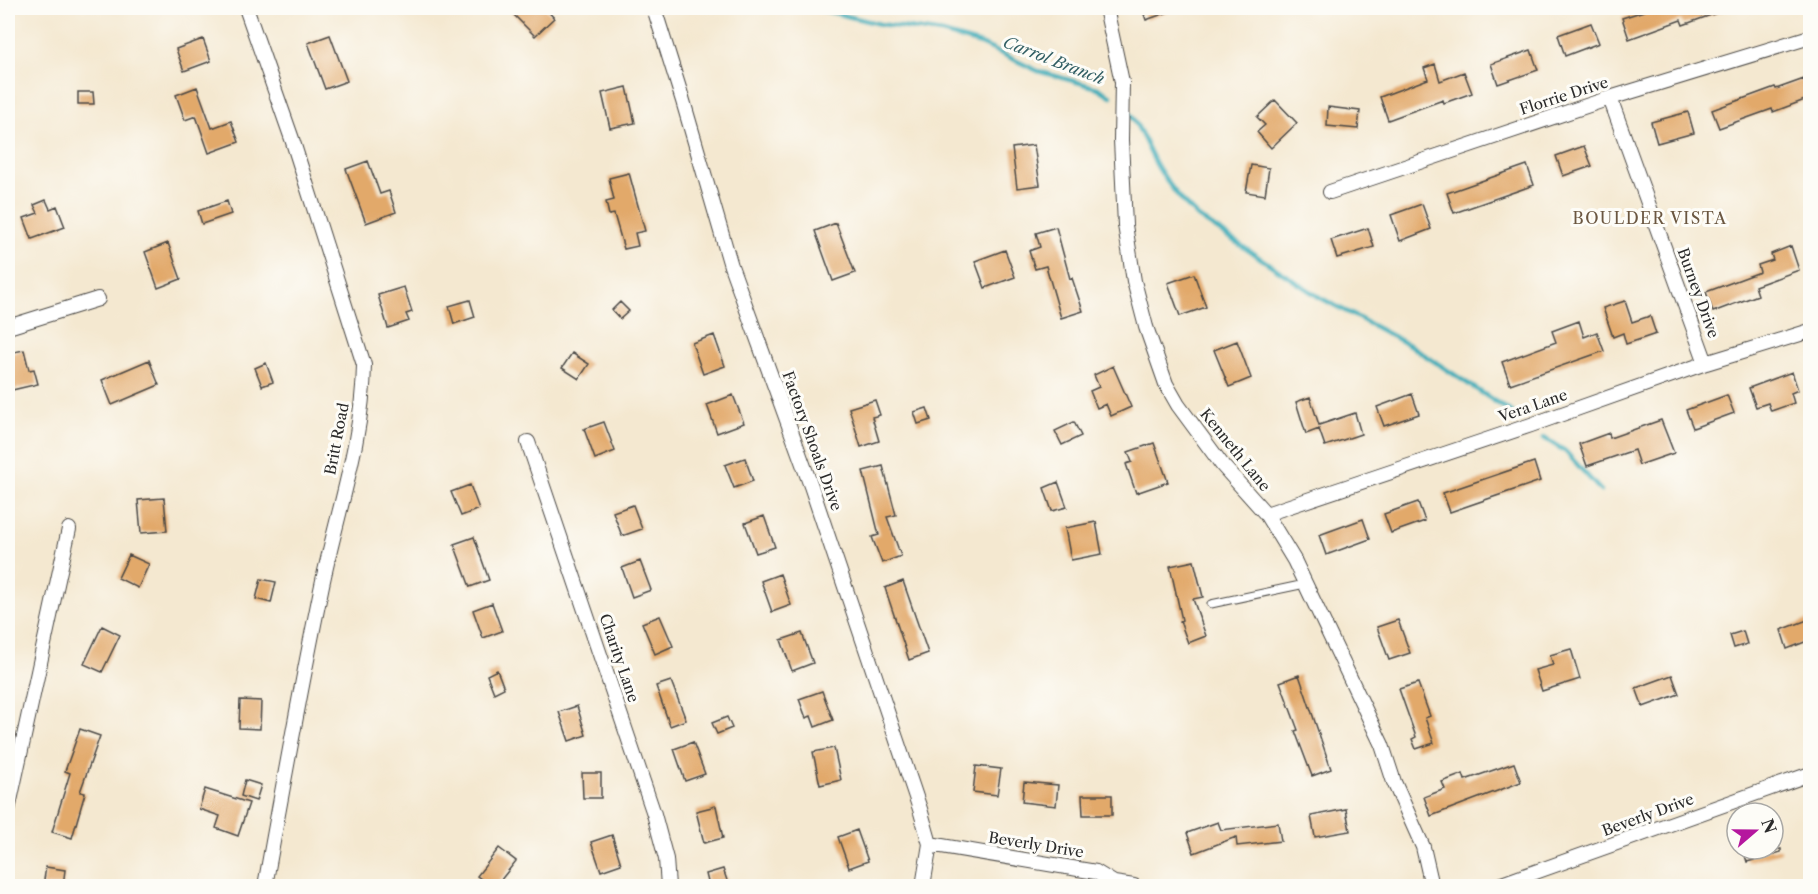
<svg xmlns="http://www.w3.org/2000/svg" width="1818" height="894" font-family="'Libre Caslon Text',serif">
<rect width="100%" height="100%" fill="#fdfcf7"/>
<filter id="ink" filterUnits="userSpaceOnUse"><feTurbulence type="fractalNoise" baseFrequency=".0167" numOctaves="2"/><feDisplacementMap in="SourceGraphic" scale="12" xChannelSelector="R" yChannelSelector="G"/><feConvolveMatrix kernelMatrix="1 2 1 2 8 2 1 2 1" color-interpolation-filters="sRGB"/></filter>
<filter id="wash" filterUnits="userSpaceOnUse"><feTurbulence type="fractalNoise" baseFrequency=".008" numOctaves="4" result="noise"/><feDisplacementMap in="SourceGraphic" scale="24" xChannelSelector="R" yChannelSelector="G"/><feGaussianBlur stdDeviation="1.35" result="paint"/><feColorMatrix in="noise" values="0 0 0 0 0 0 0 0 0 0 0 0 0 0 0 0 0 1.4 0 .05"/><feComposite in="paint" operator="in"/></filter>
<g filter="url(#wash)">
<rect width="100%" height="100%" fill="#f4e8d0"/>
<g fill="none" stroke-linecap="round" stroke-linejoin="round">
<path stroke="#3dadb9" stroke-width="4.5" d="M814 8 880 24 942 33 981 44 1038 71 1098 88 1111 96
M1130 114C1142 131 1148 151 1159 169 1170 187 1183 203 1198 217L1319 297 1411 346 1520 418
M1544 438 1565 451 1601 491"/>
</g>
<g id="blocks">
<path fill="#e2a96b" d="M507 8H545L554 18 535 36Z
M1142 8H1177V9L1146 20Z
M1653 8H1728V9L1683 25 1681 20 1629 39 1622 18Z
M1591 23 1599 43 1565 56 1558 35Z
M330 35 347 81 325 89 308 43Z
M203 39 211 61 184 71 176 49Z
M1531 50 1538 70 1498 84 1491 64Z
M1435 64 1440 81 1464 72 1472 93 1444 103 1443 100 1388 120 1380 97 1428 79 1424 68Z
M1804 79 1810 98 1773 112 1772 109 1719 128 1712 110 1775 87 1776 89Z
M197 87 212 128 231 121 239 142 209 153 196 116 185 120 176 95Z
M627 87 635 123 610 128 602 93Z
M78 92H93L94 104H78Z
M1275 100 1297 123 1271 148 1257 132 1265 125 1257 117Z
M1328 107 1360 111 1358 129 1327 126Z
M1688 112 1694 133 1657 143 1651 122Z
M1034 145 1040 185 1017 188 1012 148Z
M1584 146 1592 166 1563 176 1556 156Z
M368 161 380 194 389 191 396 212 366 223 346 169Z
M1251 165 1269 168 1265 195 1246 192Z
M1527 165 1534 185 1454 213 1447 193Z
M629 173 645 231 635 233 638 246 624 249 614 214 609 215 606 202 614 200 609 178Z
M46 200 50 209 57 206 65 227 32 239 24 218 38 213 34 205Z
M227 201 231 214 202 224 198 211Z
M1422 204 1431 229 1400 241 1391 215Z
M836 223 855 273 833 281 815 231Z
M1056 227 1070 279 1072 278 1083 311 1061 318 1046 266 1035 269 1029 251 1040 247 1036 233Z
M1368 228 1374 247 1337 258 1331 240Z
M168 243 181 279 158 288 145 252Z
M1791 246 1799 270 1755 286 1758 295 1713 312 1706 292 1760 272 1758 265 1773 260 1771 254Z
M1005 250 1015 277 985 288 975 261Z
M1194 274 1206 307 1180 316 1168 283Z
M404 287 412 312 406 314 409 321 388 328 378 295Z
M470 300 475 317 454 324 449 306Z
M1625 301 1632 322 1650 316 1656 334 1626 344 1623 333 1613 337 1603 308Z
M620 302 629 311 620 319 612 310Z
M1579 321 1584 337 1597 332 1604 351 1510 384 1502 362 1556 342 1552 331Z
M714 335 725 366 703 374 692 343Z
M1237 341 1251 378 1229 387 1214 350Z
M24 350 29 370 34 369 38 384 8 391V353Z
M572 353 589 364 579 379 562 368Z
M149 360 159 385 112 405 102 380Z
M266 363 273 382 262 386 255 368Z
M1113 366 1131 407 1111 416 1106 404 1097 408 1090 391 1099 387 1094 375Z
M1792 372 1798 390 1791 393 1794 403 1771 411 1768 403 1756 407 1749 388Z
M1412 394 1419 414 1384 426 1377 407Z
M733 395 744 423 717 433 707 405Z
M1727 395 1734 413 1693 428 1686 410Z
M1310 397 1319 425 1355 413 1361 434 1325 446 1319 429 1306 434 1296 402Z
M875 400 880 415 872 417 879 441 861 447 849 408Z
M927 408 931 420 918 424 914 412Z
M1661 420 1674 453 1639 465 1634 450 1587 466 1579 444 1609 433 1610 438Z
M604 422 615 451 595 459 584 429Z
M1074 422 1081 436 1062 445 1055 431Z
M1154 443 1168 482 1136 493 1126 464 1132 462 1128 452Z
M745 458 753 481 734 488 725 465Z
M1534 462 1540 481 1450 512 1443 493Z
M883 466 896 515 887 517 901 556 882 563 872 537 879 535 863 471Z
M1058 482 1067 507 1052 511 1044 488Z
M470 485 479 509 461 516 451 492Z
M164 498 167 531 141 533 138 500Z
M1418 502 1425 521 1391 533 1384 514Z
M633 505 642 529 622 536 613 512Z
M764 516 775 547 756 553 745 523Z
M1363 519 1370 539 1326 555 1319 535Z
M1096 522 1102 554 1071 560 1065 528Z
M474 537 489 580 470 587 454 544Z
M129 555 149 564 138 588 118 578Z
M640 561 651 590 632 597 622 568Z
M1194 561 1203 597 1193 599 1206 636 1188 643 1180 621 1182 620 1170 566Z
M780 574 791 605 772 612 761 581Z
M261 579 276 582 271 603 256 599Z
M903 581 928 653 909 660 885 588Z
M492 603 502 631 483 638 473 610Z
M660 616 673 646 655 654 642 623Z
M1810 619V640L1787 649 1781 630Z
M1398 620 1410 653 1389 660 1377 627Z
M102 626 120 635 102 672 84 664Z
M1743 631 1747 644 1734 648 1730 635Z
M802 633 813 663 792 671 781 640Z
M1571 649 1580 679 1542 691 1535 670 1553 665 1550 655Z
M497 670 504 688 494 693 487 675Z
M1299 675 1331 769 1312 776 1295 731 1298 730 1280 682Z
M1672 675 1679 694 1643 707 1636 688Z
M671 681 686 720 670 726 656 686Z
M1418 683 1430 716 1425 718 1434 743 1416 749 1412 739 1416 737 1399 689Z
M822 691 833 720 815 727 811 716 806 718 799 699Z
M240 700 261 701 260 729 239 728Z
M577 706 586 735 569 741 559 712Z
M727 717 732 728 717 734 712 723Z
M80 729 100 736 80 792 85 793 72 838 52 832 70 773 65 771Z
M693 742 705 774 685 781 674 749Z
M834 748 841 780 820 785 813 752Z
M1514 763 1521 782 1431 816 1424 797 1445 789 1442 782 1463 774 1465 780Z
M976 766 1001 769 997 795 973 792Z
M582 773H601V798H583Z
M245 780 261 785 256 801 241 796Z
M1024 782 1058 785 1056 806 1022 802Z
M205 789 249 803 238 836 216 828 220 816 199 809Z
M1082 795H1112V815H1083Z
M716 806 723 838 704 843 696 811Z
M1346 809 1350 831 1315 837 1311 816Z
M1218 822 1221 830 1278 823 1281 841 1237 846 1236 837 1194 853 1187 833Z
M857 830 868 861 849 868 838 837Z
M612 835 621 864 601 871 591 842Z
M499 848 516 861 496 886H491L477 876Z
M1743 849H1781V852L1747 862Z
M46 867 65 870 63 886H43Z
M723 869 729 886H709L706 874Z"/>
</g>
</g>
<g filter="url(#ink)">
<use href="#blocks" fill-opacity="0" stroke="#494744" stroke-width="1.5"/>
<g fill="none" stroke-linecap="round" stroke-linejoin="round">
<g stroke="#494744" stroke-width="9">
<path id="lane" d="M1211 604 1305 584"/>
</g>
<g stroke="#494744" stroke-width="16">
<path id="street" d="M246 8 292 139 364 365C363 440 337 513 322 585 301 685 283 786 265 886
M654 8 683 101 731 266 811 486 920 809 930 844 923 886
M1106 8 1122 82 1121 140 1125 225 1134 281 1146 327 1166 384 1178 405 1223 466 1266 514 1294 560 1382 745 1394 782 1423 847 1432 886
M1610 98 1706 363
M1330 192 1610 98 1810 37
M8 327 98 299
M528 442 654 814 666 859 668 886
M1266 514 1531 425 1706 363 1810 331
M8 810 69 529
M930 844 1096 872 1114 883 1134 886
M1496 886 1810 774"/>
</g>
<use href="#lane" stroke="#fff" stroke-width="7"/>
<use href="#street" stroke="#fff" stroke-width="14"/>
</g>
</g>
<g text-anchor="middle" stroke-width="6" stroke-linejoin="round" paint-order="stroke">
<g font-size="15" fill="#2b2b2b" stroke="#fdfcf7">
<text transform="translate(1564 96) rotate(-18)" y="5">Florrie Drive</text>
<text transform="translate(1698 293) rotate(70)" y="5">Burney Drive</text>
<text transform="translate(1533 406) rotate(-19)" y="5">Vera Lane</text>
<text transform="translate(337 439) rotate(-79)" y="5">Britt Road</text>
<text transform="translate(812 441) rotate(70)" y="5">Factory Shoals Drive</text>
<text transform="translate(1235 450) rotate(51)" y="5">Kenneth Lane</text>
<text transform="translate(619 658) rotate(71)" y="5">Charity Lane</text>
<text transform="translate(1648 815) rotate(-20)" y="5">Beverly Drive</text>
<text transform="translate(1036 845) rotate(9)" y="5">Beverly Drive</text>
</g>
<g font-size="16" font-style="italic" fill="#325f64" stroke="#fdfcf7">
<text transform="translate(1054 60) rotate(21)" y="6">Carrol Branch</text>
</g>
<g font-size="16" letter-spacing="1.5" fill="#6b5741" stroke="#fdfcf7">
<text x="1650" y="224">BOULDER VISTA</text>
</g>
</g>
<rect width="1818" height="894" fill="none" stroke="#fdfcf7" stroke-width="30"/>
<g transform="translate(1755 831) rotate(70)"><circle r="28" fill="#fdfcf7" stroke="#a9a8a5" stroke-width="1.5"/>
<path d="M0-4.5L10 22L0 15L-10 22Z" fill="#b5179e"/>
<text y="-9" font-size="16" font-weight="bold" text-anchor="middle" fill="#2b2b2b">N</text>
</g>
</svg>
